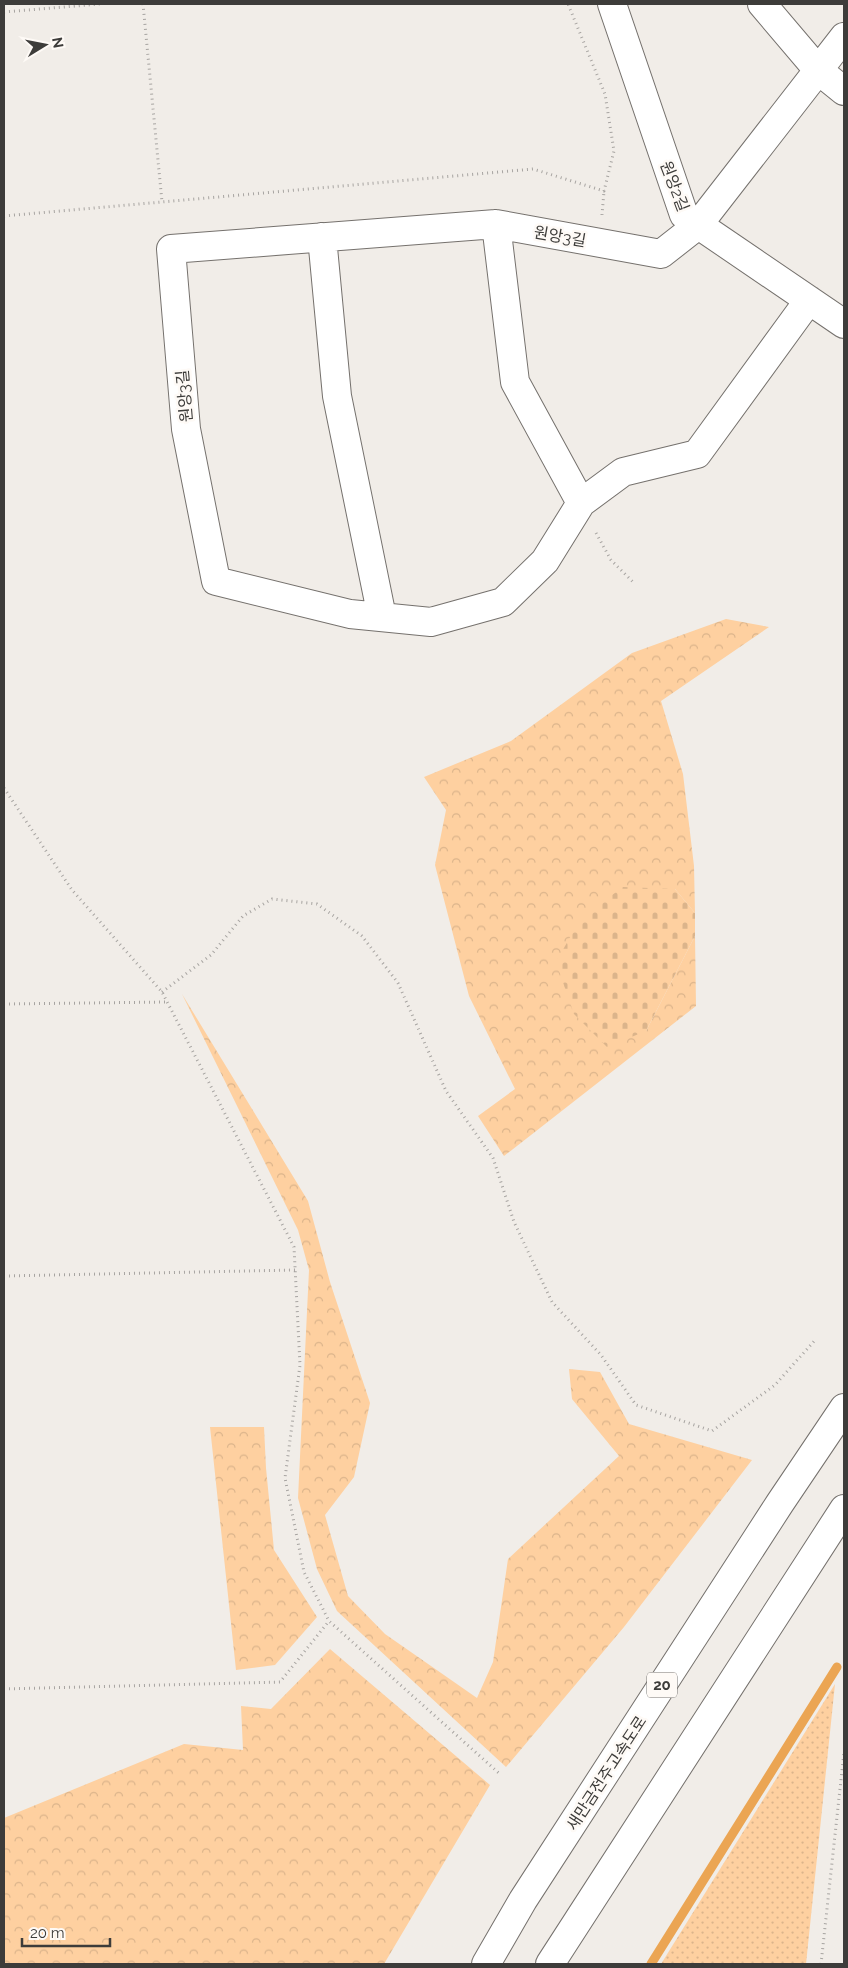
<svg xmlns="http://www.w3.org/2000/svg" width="848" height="1968" font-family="Raleway,'Noto Sans KR',sans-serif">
<defs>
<pattern id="grass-dots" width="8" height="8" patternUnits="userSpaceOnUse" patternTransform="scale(1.25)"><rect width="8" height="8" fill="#fed0a0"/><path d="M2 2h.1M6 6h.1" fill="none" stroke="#dbb48b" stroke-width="1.8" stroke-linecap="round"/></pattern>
<pattern id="forest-crowns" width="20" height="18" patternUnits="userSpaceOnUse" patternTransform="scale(1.25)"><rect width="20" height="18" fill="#fed0a0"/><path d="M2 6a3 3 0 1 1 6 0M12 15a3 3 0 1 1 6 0" fill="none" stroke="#dbb48b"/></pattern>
<pattern id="cemetery-stones" width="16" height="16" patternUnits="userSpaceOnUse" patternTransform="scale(1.25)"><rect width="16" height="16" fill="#fed0a0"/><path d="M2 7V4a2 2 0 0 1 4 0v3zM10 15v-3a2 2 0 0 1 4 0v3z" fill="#dbb48b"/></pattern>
</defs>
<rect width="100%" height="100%" fill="#f1ede8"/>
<path fill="url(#grass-dots)" d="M835 1684 806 1964H661Z"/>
<path fill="url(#forest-crowns)" d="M726 619 769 627 661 701 683 774 694 866 695 913 675 889 646 1031 695 936 696 1006 504 1156 478 1116 515 1089 469 996 435 865 446 810 424 777 511 741 632 653Z
M182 994 308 1201 330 1282 370 1403 354 1477 325 1515 348 1596 385 1634 477 1698 493 1662 508 1559 619 1456 572 1399 569 1369 600 1372 629 1424 752 1460 624 1627 506 1767 337 1611 317 1569 298 1498 309 1270 298 1230Z
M210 1427H264L266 1468 274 1550 317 1617 275 1665 236 1670Z
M330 1649 490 1785 384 1964H4V1818L184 1744 243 1750 241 1706 271 1709Z"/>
<path fill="url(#cemetery-stones)" d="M623 887 675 889 695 913V936L646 1031 607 1047 574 1014 556 962 581 918Z"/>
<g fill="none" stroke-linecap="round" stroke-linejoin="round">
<path stroke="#eba553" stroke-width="9" d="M651 1964 837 1667"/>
<g stroke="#75716d" stroke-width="30">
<path id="minor" d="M612 4 684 215 844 324
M762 4 818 70 844 91
M496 224 515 382 581 503
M322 237 337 396 382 617
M809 300 697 454 623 472 581 503 545 561 503 602 431 622 350 614 216 581 186 429 171 249 496 224 661 254 698 225 844 37"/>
</g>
<g stroke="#75716d" stroke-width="30">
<path id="highway" d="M486 1964 523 1900 780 1503 844 1408
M550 1964 844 1509"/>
</g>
<path stroke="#a7a4a1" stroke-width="3" stroke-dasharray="1 4" stroke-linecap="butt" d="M143 4 162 202
M4 12 100 4
M602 215 604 191
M4 216 533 169 604 191 614 151 605 94 568 4
M596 533 611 560 635 584
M4 788 72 890 162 992 294 1247 300 1365 285 1478 304 1572 329 1621 501 1775
M162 992 211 955 243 916 272 899 317 904 362 936 398 983 446 1091 493 1158 514 1222 552 1302 601 1355 636 1405 712 1431 775 1385 816 1339
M4 1004 167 1002
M4 1276 295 1270
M4 1689 280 1682 329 1621
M821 1964 844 1752"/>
<use href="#minor" stroke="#fff" stroke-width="28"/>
<use href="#highway" stroke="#fff" stroke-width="28"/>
</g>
<g text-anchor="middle" stroke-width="5" stroke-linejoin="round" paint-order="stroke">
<rect fill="#fefaf6" stroke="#777572" stroke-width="1" x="647" y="1672.5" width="30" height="25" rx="4"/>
<g font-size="15" font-weight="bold" fill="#3d3c3a">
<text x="662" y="1690">20</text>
</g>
<g font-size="16" fill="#3d3c3a" stroke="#fefaf6">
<text transform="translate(675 186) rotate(69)" y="6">원앙2길</text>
<text transform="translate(560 236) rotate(10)" y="6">원앙3길</text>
<text transform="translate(184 396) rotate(-95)" y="6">원앙3길</text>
<text transform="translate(606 1773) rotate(-57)" y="6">새만금전주고속도로</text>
</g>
</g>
<rect width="848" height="1968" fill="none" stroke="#3d3c3a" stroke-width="10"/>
<g transform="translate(45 45) rotate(80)" stroke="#fefaf6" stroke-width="4" paint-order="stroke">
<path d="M0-4L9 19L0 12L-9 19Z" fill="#3d3c3a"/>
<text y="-8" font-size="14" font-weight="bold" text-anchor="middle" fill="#3d3c3a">N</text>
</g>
<path d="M22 1938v8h88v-8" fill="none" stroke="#3d3c3a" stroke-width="2.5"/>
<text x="30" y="1938" font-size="15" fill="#3d3c3a" stroke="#fefaf6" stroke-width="4" paint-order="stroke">20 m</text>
</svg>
